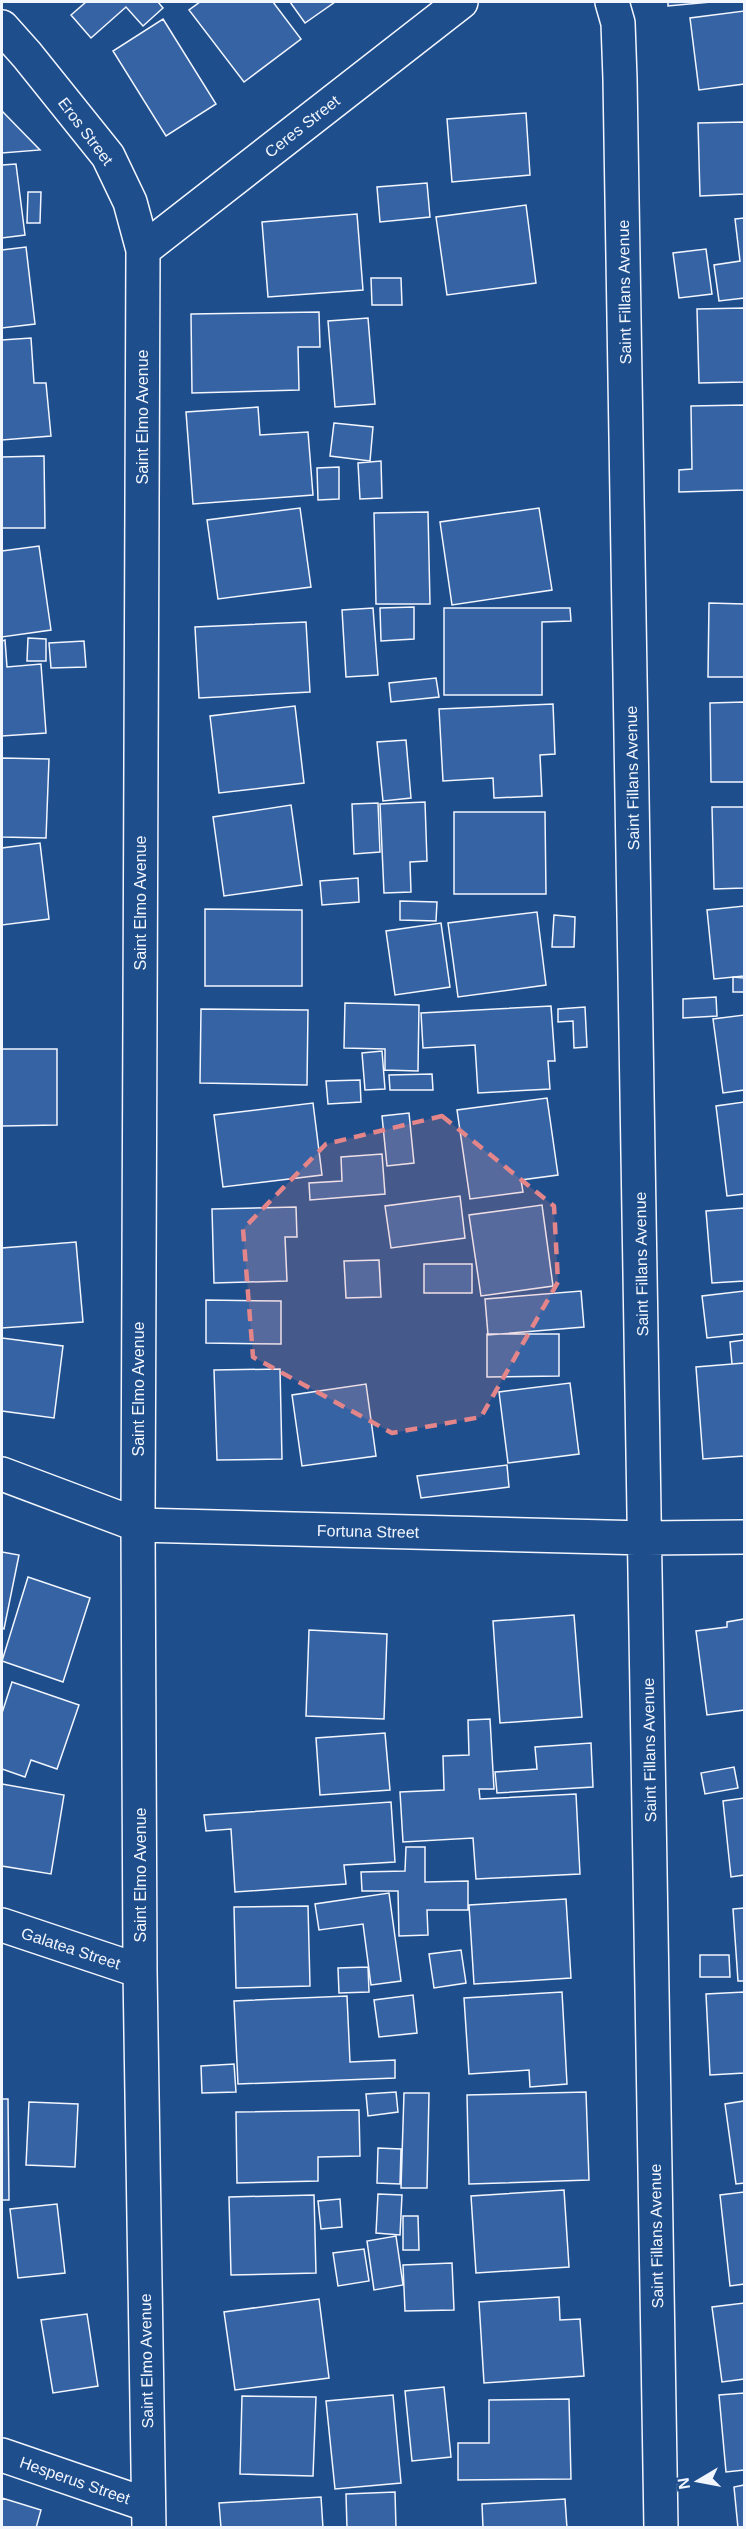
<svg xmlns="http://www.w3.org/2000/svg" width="746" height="2529" font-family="Arial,sans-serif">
<rect width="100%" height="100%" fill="#1f4e8c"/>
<path fill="#3563a3" stroke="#f2f6ff" stroke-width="1.5" d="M86 2H158L163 8 143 26 126 7 91 38 71 15Z
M200 2H273L301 39 244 82 189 10Z
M290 2H335L305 23Z
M668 2H711L668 6Z
M744 11V84L699 90 690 18Z
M163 19 216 104 166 136 113 51Z
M2 111 40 150 2 153Z
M526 113 530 175 452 182 447 119Z
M744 122V194L700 196 698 123Z
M16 164 25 235 2 238V165Z
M427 183 430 217 380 222 377 187Z
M28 192H41L40 223H27Z
M526 205 536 283 447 295 436 217Z
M357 214 363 290 268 297 262 222Z
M744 218V298L719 301 714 265 740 261 735 219Z
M26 247 35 324 2 328V250Z
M706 249 712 294 679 298 673 253Z
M371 278H401L402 305H372Z
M744 308V382L699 383 697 309Z
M319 312 320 347H298L299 390 192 393 191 314Z
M368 318 375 404 335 407 328 321Z
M31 338 34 383H46L51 436 2 440V340Z
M744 405V490L679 492V470L692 469 691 406Z
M258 407 260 435 308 432 313 495 193 504 186 412Z
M334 423 373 427 370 461 330 456Z
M44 456 45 528H2V457Z
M381 461 382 498 360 499 358 463Z
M339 467V499L318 500 317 468Z
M300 508 311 587 218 599 207 520Z
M539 508 552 590 452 605 440 522Z
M428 512 430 604H376L374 513Z
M39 546 51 630 2 637V551Z
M709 603 744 604V677H708Z
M414 607V639L381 641 380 608Z
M373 608 378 675 346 677 342 610Z
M444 608H570L571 621 542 622V695H444Z
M306 622 310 692 199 698 195 627Z
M28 638 46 639V661H27Z
M5 640 7 667 41 664 46 733 2 736V641Z
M84 641 86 667 51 668 49 643Z
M436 678 439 697 391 702 389 683Z
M744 702V782H711L710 703Z
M553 704 555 754 540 755 542 796 494 798 493 778 443 781 439 709Z
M295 706 304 783 219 793 210 716Z
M406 740 411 798 383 801 377 742Z
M2 758 49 759 46 838 2 837Z
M425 802 427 861 410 862 411 892 384 893 380 804Z
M378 803 380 852 354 854 352 804Z
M291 805 302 885 224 896 213 817Z
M712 807H744V888L714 889Z
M454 812H545L546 894H454Z
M40 843 49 919 2 925V848Z
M358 878 359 902 322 905 320 881Z
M400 901 437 902 436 921 400 920Z
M744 906V976L714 979 707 910Z
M205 909 302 910V986H205Z
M537 912 546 985 458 997 448 923Z
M554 915 575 917 574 947H552Z
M441 923 450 987 395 995 386 931Z
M733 977 744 978V992H733Z
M716 997 717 1016 683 1018V999Z
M345 1003 419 1005 418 1071 385 1070V1049L344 1048Z
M551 1006 555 1061H548L550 1089 478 1093 475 1045 423 1048 421 1013Z
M585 1007 587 1047 574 1048 573 1021 558 1022V1009Z
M201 1009 308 1010 307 1085 200 1083Z
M744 1015V1090L723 1093 713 1019Z
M2 1049H57V1125L2 1126Z
M382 1051 385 1089 365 1090 362 1053Z
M432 1074 433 1090H390L389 1075Z
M360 1080 361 1102 328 1104 326 1081Z
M547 1098 558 1175 521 1180 523 1192 470 1199 457 1110Z
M744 1102V1194L727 1196 716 1106Z
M313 1103 322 1175 223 1187 214 1115Z
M409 1113 414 1163 387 1166 382 1116Z
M382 1154 385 1194 310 1200 309 1183 342 1181 341 1157Z
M460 1196 465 1238 391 1248 385 1206Z
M542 1205 553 1286 481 1296 469 1215Z
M296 1207 297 1237H285L287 1281 214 1283 212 1209Z
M744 1208V1281L712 1283 706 1211Z
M76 1242 83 1322 2 1328V1248Z
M379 1260 381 1297 346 1298 344 1261Z
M424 1264H472V1293H424Z
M581 1291 584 1327 488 1335 485 1299Z
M744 1291V1334L707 1338 702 1296Z
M206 1300 281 1301V1344L206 1343Z
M487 1334H559V1376L487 1377Z
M2 1338 63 1346 54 1418 2 1411Z
M744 1340V1363L732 1364 730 1342Z
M744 1363V1456L703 1459 696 1367Z
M280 1369 282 1459 217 1460 214 1370Z
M570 1383 579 1454 508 1463 499 1392Z
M366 1384 376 1456 302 1466 292 1395Z
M507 1465 509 1487 421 1498 417 1476Z
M2 1552 19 1555 4 1629 2 1628Z
M28 1577 90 1598 63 1682 2 1661Z
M574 1615 582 1717 500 1723 493 1621Z
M744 1619V1710L707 1715 696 1631 727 1627V1622Z
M309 1630 387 1634 384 1719 306 1716Z
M12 1682 79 1705 57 1769 31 1760 25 1777 2 1769V1713Z
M490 1719 494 1789H479L480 1799 576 1794 580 1874 476 1879 473 1838 403 1842 400 1792 444 1790 443 1756 469 1755 468 1720Z
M385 1733 390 1790 320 1795 316 1738Z
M591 1743 593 1787 497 1793 495 1772 537 1769 535 1747Z
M734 1767 738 1788 705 1794 701 1773Z
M2 1784 64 1795 51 1874 2 1866Z
M744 1798V1875L731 1877 723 1801Z
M391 1802 395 1862 344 1865 346 1884 235 1892 231 1829 206 1831 204 1815Z
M406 1847H425V1882L468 1881V1910H427L428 1935 399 1936 398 1891H362L361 1872 405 1871Z
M389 1893 401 1981 371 1985 363 1924 319 1930 315 1904Z
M566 1899 571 1978 474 1984 469 1905Z
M308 1906 310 1986 236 1988 234 1907Z
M744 1908V1981H738L733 1909Z
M461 1950 466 1983 434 1988 429 1954Z
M700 1955H729L730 1977H700Z
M368 1967 369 1992 339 1993 338 1968Z
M562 1992 567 2084 530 2087 529 2070 469 2074 464 1998Z
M744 1992V2073L710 2075 706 1994Z
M413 1995 417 2033 379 2037 374 2000Z
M347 1996 350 2062 395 2060V2078L238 2084 234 2001Z
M234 2064 236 2092 202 2093 201 2066Z
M396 2092 398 2112 368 2116 366 2094Z
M586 2092 589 2180 469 2184 467 2095Z
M404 2093H429L427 2188H401Z
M2 2099H8L9 2200H2Z
M744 2101V2183L736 2184 725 2104Z
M29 2102 78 2104 75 2167 26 2165Z
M359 2110 360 2156 318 2157V2181L237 2183 236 2112Z
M378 2148 401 2149 400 2184 377 2183Z
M564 2190 569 2267 476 2273 471 2196Z
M744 2192V2284L730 2286 720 2195Z
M378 2194 402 2195 400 2235 376 2233Z
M314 2195 316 2273 231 2275 229 2197Z
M340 2199 342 2227 321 2229 318 2201Z
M57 2204 65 2273 18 2278 10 2209Z
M403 2216H418L419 2250H403Z
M396 2236 403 2285 374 2290 367 2241Z
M364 2249 369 2281 338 2286 333 2253Z
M452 2263 454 2310 405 2311 403 2265Z
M559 2297 560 2320 580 2319 584 2376 484 2383 479 2302Z
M319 2299 329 2378 235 2390 224 2312Z
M744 2303V2379L722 2382 712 2307Z
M87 2314 98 2386 53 2393 41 2320Z
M444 2387 451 2457 412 2461 405 2391Z
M744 2393V2470L726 2472 719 2395Z
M393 2395 401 2483 335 2489 326 2401Z
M242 2396 316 2397 313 2476 240 2474Z
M569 2399 571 2479 458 2480V2443H489V2400Z
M744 2485V2528H738L734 2487Z
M395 2492 396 2528H347L346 2494Z
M321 2497 323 2528H221L219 2503Z
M2 2498 41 2510 36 2528H2Z
M565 2499 567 2528H483L482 2504Z"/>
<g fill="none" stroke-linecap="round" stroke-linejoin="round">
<g stroke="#f2f6ff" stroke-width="36">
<path id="minor" d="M612 2 618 23 620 79 661 2528
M2 27 27 55 108 156 130 202 143 250 138 1525 140 1971 149 2528
M143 250 461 2
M2 1474 138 1525 646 1538 744 1537
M2 1925 140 1971
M2 2455 148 2505"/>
</g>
<use href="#minor" stroke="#1f4e8c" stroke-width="33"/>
</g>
<path fill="#e38589" fill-opacity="0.2" stroke="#e38589" stroke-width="4.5" stroke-dasharray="12 8" stroke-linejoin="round" d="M442 1116 554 1206 558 1282 481 1417 392 1433 253 1357 243 1229 326 1144Z"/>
<g text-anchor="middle" stroke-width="4.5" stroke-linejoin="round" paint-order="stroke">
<g font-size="16" fill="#f2f6ff" stroke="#1f4e8c">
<text transform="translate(302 126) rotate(-38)" y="6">Ceres Street</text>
<text transform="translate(86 131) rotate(53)" y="6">Eros Street</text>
<text transform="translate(624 292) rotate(-91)" y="6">Saint Fillans Avenue</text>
<text transform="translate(142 417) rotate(-90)" y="6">Saint Elmo Avenue</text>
<text transform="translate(632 778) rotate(-91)" y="6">Saint Fillans Avenue</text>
<text transform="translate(140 903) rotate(-90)" y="6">Saint Elmo Avenue</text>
<text transform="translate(641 1264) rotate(-91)" y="6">Saint Fillans Avenue</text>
<text transform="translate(138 1389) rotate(-90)" y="6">Saint Elmo Avenue</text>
<text transform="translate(368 1531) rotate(1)" y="6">Fortuna Street</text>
<text transform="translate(649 1750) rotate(-91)" y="6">Saint Fillans Avenue</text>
<text transform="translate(140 1875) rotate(-90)" y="6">Saint Elmo Avenue</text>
<text transform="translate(71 1948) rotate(18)" y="6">Galatea Street</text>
<text transform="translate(656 2236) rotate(-91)" y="6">Saint Fillans Avenue</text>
<text transform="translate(146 2361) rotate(-91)" y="6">Saint Elmo Avenue</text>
<text transform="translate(75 2480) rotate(19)" y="6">Hesperus Street</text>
</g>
</g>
<rect width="746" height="2529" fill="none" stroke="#f2f6ff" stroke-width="6"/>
<g transform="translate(698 2481) rotate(260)" stroke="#1f4e8c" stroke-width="4.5" paint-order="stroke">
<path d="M0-4.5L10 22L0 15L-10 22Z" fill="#f2f6ff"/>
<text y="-9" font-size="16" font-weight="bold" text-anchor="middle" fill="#f2f6ff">N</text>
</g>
</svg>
